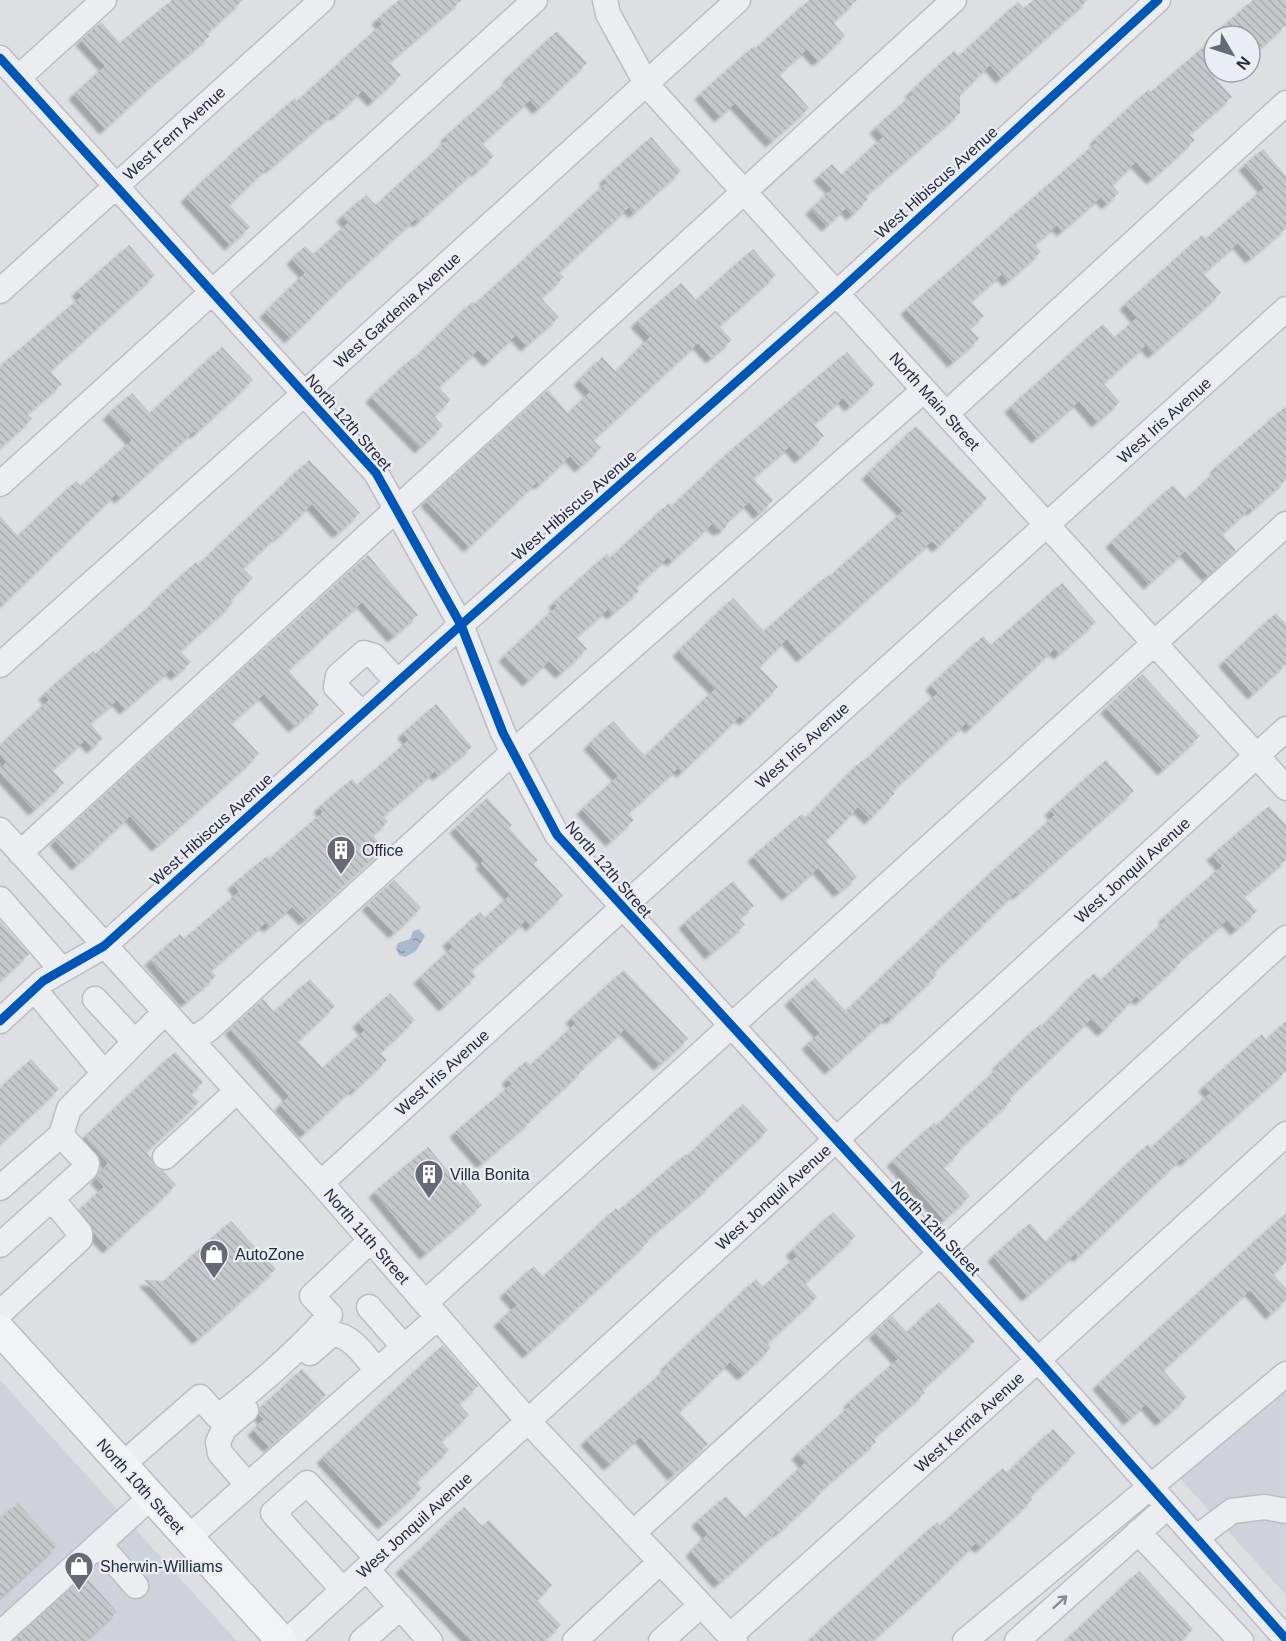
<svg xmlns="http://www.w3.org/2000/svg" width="1286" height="1641" font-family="Arial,sans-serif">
<defs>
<pattern id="water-ripples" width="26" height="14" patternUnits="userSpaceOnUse" patternTransform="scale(1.5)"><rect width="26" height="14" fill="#aab8d0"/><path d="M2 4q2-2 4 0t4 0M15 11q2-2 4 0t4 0" fill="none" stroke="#8a96aa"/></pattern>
<pattern id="building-back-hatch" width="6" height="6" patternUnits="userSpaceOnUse" patternTransform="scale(1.5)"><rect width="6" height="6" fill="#c6c7cb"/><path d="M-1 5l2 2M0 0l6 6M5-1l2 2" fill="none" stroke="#aaabaf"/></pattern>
<filter id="shadow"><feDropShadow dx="-5.5" dy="5.5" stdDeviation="1.5" flood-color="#0004"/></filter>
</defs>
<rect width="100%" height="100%" fill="#dedfe3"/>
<path fill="#cfd2da" d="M1286 1360V1595L1164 1461Z
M0 1380 237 1641H0Z"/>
<path fill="url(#water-ripples)" d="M419 929 425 936 416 951 405 957 399 955 396 948 398 943 410 939 413 931Z"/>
<path fill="url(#building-back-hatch)" filter="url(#shadow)" d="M172 0H243L207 33 210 36 155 82 105 129 74 94 105 66 81 40 101 22 120 43Z
M399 0H462L389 62 401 75 373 101 363 90 336 115 334 113 270 168 269 166 229 205 250 227 230 245 186 197 236 150 295 98 297 101 382 24 377 19Z
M809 0H857L833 22 845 36 818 61 807 49 779 74 809 108 771 142 735 103 720 117 700 94 754 46 756 48Z
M1033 0H1088L1001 78 990 65 960 94V113L865 196 868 199 852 215 846 208 827 226 811 209 832 189 819 176 832 164 842 175 883 137 875 128 913 94 910 92 954 51 959 56 1018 2 1024 8Z
M1253 0H1286V25L1250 57V36H1228L1221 28Z
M557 31 587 63 538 109 530 100 482 143 494 156 477 171 476 169 418 222 415 219 343 285 290 338 265 312 305 273 292 259 305 246 314 254 348 223 342 216 366 195 376 205 448 139 446 136 510 79 508 77Z
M1214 38V77L1232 97 1189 134 1195 140 1152 179 1136 162 1112 185 1119 193 1107 204 1101 197 1062 231 1057 225 1035 244 1041 252 1008 281 1002 274 971 301 984 316 969 328 979 339 953 362 906 309 1097 142 1095 139 1149 89 1151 92Z
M651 137 681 171 634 213 629 207 559 272 564 277 541 298 559 317 526 346 516 335 489 361 478 350 439 387 451 400 434 416 443 426 420 448 371 397 412 358 413 360 472 302 475 304 544 241 607 182 604 179Z
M1263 149 1286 176V228L1251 258 1238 243 1203 273 1221 293 1153 353 1146 345 1103 383 1120 402 1097 422 1079 401 1037 438 1010 407 1103 324 1115 337 1137 318 1125 304 1202 235 1206 239 1264 188 1244 165Z
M129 245 155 275 50 371 62 384 27 414 32 419 0 448V366L82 296 77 291Z
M753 249 776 275 719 326 732 340 711 358 698 343 593 440 601 448 580 467 570 456 540 484 537 482 469 547 426 501 548 390 568 413 590 392 579 380 602 357 616 372 650 337 636 322 681 283 696 300Z
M222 347 253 380 196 433 194 431 120 498 116 494 0 607V516L18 536 76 481 81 486 132 440 108 414 132 393 150 413Z
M847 352 875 384 850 406 843 398 814 424 824 436 800 458 790 446 753 478 773 500 759 514 749 502 730 519 725 528 718 530 712 524 672 561 668 557 636 587 639 591 612 614 608 609 576 637 587 649 561 673 549 661 528 681 504 656 557 606 554 602 607 554 610 558 669 503 672 506 729 452Z
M1286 406V480L1252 510 1250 508 1222 534 1236 550 1208 576 1185 551 1149 584 1111 542 1173 485 1186 499 1217 470 1215 468Z
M916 426 987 498 938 547 932 541 802 657 787 639 759 667 778 687 745 720 740 716 682 772 678 768 628 813 634 820 611 841 582 809 618 776 589 744 613 721 645 756 715 689 678 651 733 598 764 631 828 575 829 577 903 511 867 474Z
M309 460 360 513 338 533 312 504 279 536 278 535 243 568 253 578 230 600 233 603 180 651 191 662 176 675 171 669 125 709 117 700 90 723 103 738 92 748 85 740 52 770 64 783 34 810 0 773V769L7 762 0 754V745L49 700 44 694 64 676 93 651 95 654 158 599 157 598 196 562 198 565Z
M368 555 418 615 393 637 362 602 288 670 319 705 294 727 264 694 231 723 259 754 216 794 157 846 130 816 77 865 55 840Z
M1062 583 1096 622 1059 654 1054 649 970 728 966 723 892 791 895 793 870 819 858 807 826 841 857 877 839 892 818 868 787 895 753 856 802 814 806 818 861 761 863 762 938 693 931 685 983 636 991 645Z
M1276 613 1286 624V664L1253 694 1224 661Z
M1142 674 1200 736 1163 770 1106 708Z
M436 704 472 747 438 775 435 771 383 816 388 822 372 835 384 848 335 893 305 920 292 907 269 927 265 923 211 970 216 976 186 1002 150 960 180 934 184 939 239 892 233 884 267 856 269 859 323 812 319 807 352 779 357 785 409 740 403 733Z
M1106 760 1134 791 1018 894 1016 892 934 972 937 975 891 1019 888 1016 830 1069 807 1044 820 1033 790 1000 815 978 846 1011 972 890 1055 815 1050 810Z
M487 798 512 825 509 828 538 860 534 864 563 896 531 926 526 920 471 970 476 976 444 1006 419 978 453 947 448 941 480 912 485 918 510 895 481 863 484 860 455 828Z
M1269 806 1286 825V860L1244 896 1257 911 1236 930 1227 920 1180 960 1182 961 1140 1000 1136 996 1103 1031 1091 1019 1009 1098 1011 1101 958 1150 960 1152 943 1167 970 1196 944 1220 892 1161 934 1123 936 1126 1000 1066 998 1064 1040 1024 1042 1027 1094 973 1101 980 1166 920 1164 917 1222 866 1212 855Z
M394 880 421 908 394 933 367 905Z
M733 881 754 906 739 918 745 925 710 954 684 923Z
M0 921 29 954 0 981Z
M624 970 688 1039 659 1065 625 1029 582 1068 584 1069 531 1119 532 1120 482 1163 455 1132 512 1084 507 1079 526 1061 531 1065 576 1023 571 1018Z
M310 979 335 1006 298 1041 323 1068 365 1030 358 1022 390 993 415 1020 380 1053 387 1060 355 1090 353 1088 305 1133 280 1105 289 1096 230 1029 263 999 274 1012Z
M1286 1021V1071L1185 1161 1182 1158 1078 1257 1076 1253 1027 1296 993 1256 1030 1223 1046 1242 1148 1144 1151 1148 1210 1093 1204 1086 1262 1034 1266 1040Z
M175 1052 203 1082 191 1094 199 1102 146 1152 151 1158 155 1167 163 1171 176 1185 108 1248 94 1233 91 1224 79 1210 104 1187 96 1178 108 1163 84 1137Z
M31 1059 59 1089 0 1144V1088Z
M743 1104 768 1130 710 1184 711 1185 646 1240 648 1242 528 1353 499 1321 517 1305 505 1292 534 1266 543 1277 616 1208 618 1211 686 1154 687 1156Z
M428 1147 460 1185 463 1182 482 1205 425 1254 374 1192Z
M833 1212 856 1236 805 1283 817 1297 767 1343 771 1348 743 1375 730 1362 679 1412 708 1444 673 1475 640 1437 609 1465 586 1440 668 1367 666 1365 756 1279 763 1287 797 1256 791 1251Z
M1286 1213V1262L1273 1274 1286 1288V1300L1271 1314 1250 1290 1163 1370 1187 1397 1161 1421 1146 1404 1129 1420 1098 1384Z
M231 1221 276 1269 198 1339 144 1280 164 1281Z
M939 1302 975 1341 922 1390 925 1393 873 1438 876 1442 819 1492 821 1493 779 1532 777 1531 719 1583 691 1551 708 1534 697 1521 726 1496 746 1518 805 1463 797 1454 851 1405 849 1402 898 1359 874 1333 892 1316 907 1332Z
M443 1345 478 1386 459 1404 469 1415 441 1441 449 1450 416 1482 422 1488 383 1524 322 1458Z
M302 1369 326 1395 269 1447 253 1430 264 1419 259 1415 260 1408Z
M1053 1429 1075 1453 1029 1497 1032 1500 980 1548 976 1543 924 1594 872 1641H808L937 1522 940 1526 1003 1468 1007 1473Z
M18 1503 57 1546 0 1598V1519Z
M464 1507 482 1526 489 1520 552 1585 537 1600 561 1625 544 1641H471L401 1568Z
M1139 1571 1193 1629 1181 1641H1065Z
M85 1576 117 1612 85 1641H13Z"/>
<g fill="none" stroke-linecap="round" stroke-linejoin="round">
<g stroke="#bcbdc1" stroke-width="27">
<path id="minor" d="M605 0 608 14 647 85 1286 788
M0 58 376 473 461 625 503 733 557 835 1038 1360 1286 1639
M18 78 104 0
M0 291 322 0
M946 414 1286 103
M0 484 535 0
M0 665 305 393 738 0
M362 714 336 687 338 676 364 653 374 656 397 682
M0 830 321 1183 528 1421 735 1641
M20 853 954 0
M0 899 62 970
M34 989 104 1073
M0 1021 43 981 104 946 461 625 837 293 1158 0
M191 1040 209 1029 513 752 924 390
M135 1042 165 1012
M61 1135 69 1109 135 1042 95 999
M165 1157 237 1091
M321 1183 622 908 1286 309
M0 1188 61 1135 87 1163 86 1168 0 1245
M425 1303 1286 524
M369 1307 404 1347
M0 1313 80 1239V1233L52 1199
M310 1353 332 1334C352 1335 365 1356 377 1371
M246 1410 224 1429 218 1442 220 1453 248 1485
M122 1465 200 1397 218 1417C258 1386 296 1353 330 1315L312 1296 371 1240
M1138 1532 1241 1641
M633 1533 1286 938
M188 1538 438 1317
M1196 1538 1232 1511 1265 1507 1286 1511
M100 1545 136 1586
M367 1569 430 1641
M343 1590 273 1513 307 1483 378 1559
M0 1634 151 1497
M730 1636 1038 1360 1286 1134
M287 1641 1286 729
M362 1641 401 1607
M575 1641 660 1562
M661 1641 701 1605
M965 1641 1286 1374
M1017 1641 1168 1506"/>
</g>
<g stroke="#babcc1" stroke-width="33">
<path id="major" d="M0 1330 282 1641"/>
</g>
<use href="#minor" stroke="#ecedf0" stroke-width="24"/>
<use href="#major" stroke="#f2f3f4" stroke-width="30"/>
<g stroke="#eaedf4" stroke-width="13">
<path id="cycleway" d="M0 58 376 473 461 625 503 733 557 835 1038 1360 1286 1639
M0 1021 43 981 104 946 461 625 837 293 1158 0"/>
</g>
<use href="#cycleway" stroke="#0057b8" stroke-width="9"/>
</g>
<defs><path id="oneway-shaft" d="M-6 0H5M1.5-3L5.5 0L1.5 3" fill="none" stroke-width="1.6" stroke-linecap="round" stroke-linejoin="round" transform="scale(1.5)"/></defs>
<use stroke="#888c96" href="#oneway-shaft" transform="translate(1060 1602) rotate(-42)"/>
<defs>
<g id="building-pin" transform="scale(1.5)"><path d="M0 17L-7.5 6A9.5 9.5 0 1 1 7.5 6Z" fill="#666a76" stroke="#eaedf4"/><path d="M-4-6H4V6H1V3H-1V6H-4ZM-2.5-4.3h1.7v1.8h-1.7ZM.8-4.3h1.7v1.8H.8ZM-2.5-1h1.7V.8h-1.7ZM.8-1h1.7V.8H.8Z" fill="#fff"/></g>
<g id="shop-pin" transform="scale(1.5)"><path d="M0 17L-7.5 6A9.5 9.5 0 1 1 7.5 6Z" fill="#666a76" stroke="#eaedf4"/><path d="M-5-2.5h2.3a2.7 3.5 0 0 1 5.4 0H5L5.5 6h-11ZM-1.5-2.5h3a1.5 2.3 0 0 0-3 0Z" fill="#fff"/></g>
</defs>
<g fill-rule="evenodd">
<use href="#building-pin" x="341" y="850"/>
<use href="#building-pin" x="429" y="1174"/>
<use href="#shop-pin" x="214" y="1254"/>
<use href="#shop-pin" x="79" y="1566"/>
</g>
<g text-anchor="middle" stroke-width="4.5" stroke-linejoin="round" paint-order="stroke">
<g font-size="16" fill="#252b3c" stroke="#eaedf4">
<text transform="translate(174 133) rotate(-42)" y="6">West Fern Avenue</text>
<text transform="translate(936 182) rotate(-42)" y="6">West Hibiscus Avenue</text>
<text transform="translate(397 310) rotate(-42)" y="6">West Gardenia Avenue</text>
<text transform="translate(935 401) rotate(48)" y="6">North Main Street</text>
<text transform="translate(1164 420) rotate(-42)" y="6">West Iris Avenue</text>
<text transform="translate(349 422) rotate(49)" y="6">North 12th Street</text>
<text transform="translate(574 505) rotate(-41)" y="6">West Hibiscus Avenue</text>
<text transform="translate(802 745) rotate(-42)" y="6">West Iris Avenue</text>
<text transform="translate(211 829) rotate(-42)" y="6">West Hibiscus Avenue</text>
<text transform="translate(609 869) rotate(49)" y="6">North 12th Street</text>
<text transform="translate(1132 870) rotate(-42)" y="6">West Jonquil Avenue</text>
<text transform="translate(442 1072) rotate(-42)" y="6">West Iris Avenue</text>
<text transform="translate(773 1197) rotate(-42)" y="6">West Jonquil Avenue</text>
<text transform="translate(936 1228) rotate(47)" y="6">North 12th Street</text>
<text transform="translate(367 1236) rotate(49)" y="6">North 11th Street</text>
<text transform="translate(969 1422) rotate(-42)" y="6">West Kerria Avenue</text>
<text transform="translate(141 1486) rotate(48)" y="6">North 10th Street</text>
<text transform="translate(414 1525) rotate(-42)" y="6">West Jonquil Avenue</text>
</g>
<g font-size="16" fill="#252b3c" stroke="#eaedf4" text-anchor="start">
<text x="362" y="856">Office</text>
<text x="450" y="1180">Villa Bonita</text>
<text x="235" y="1260">AutoZone</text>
<text x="100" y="1572">Sherwin-Williams</text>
</g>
</g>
<g transform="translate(1232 54) rotate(129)"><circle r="28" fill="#eaedf4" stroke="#9b9faa" stroke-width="1.5"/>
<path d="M0-4.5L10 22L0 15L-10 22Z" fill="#666a76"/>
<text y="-9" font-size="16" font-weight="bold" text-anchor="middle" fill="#252b3c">N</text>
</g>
</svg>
